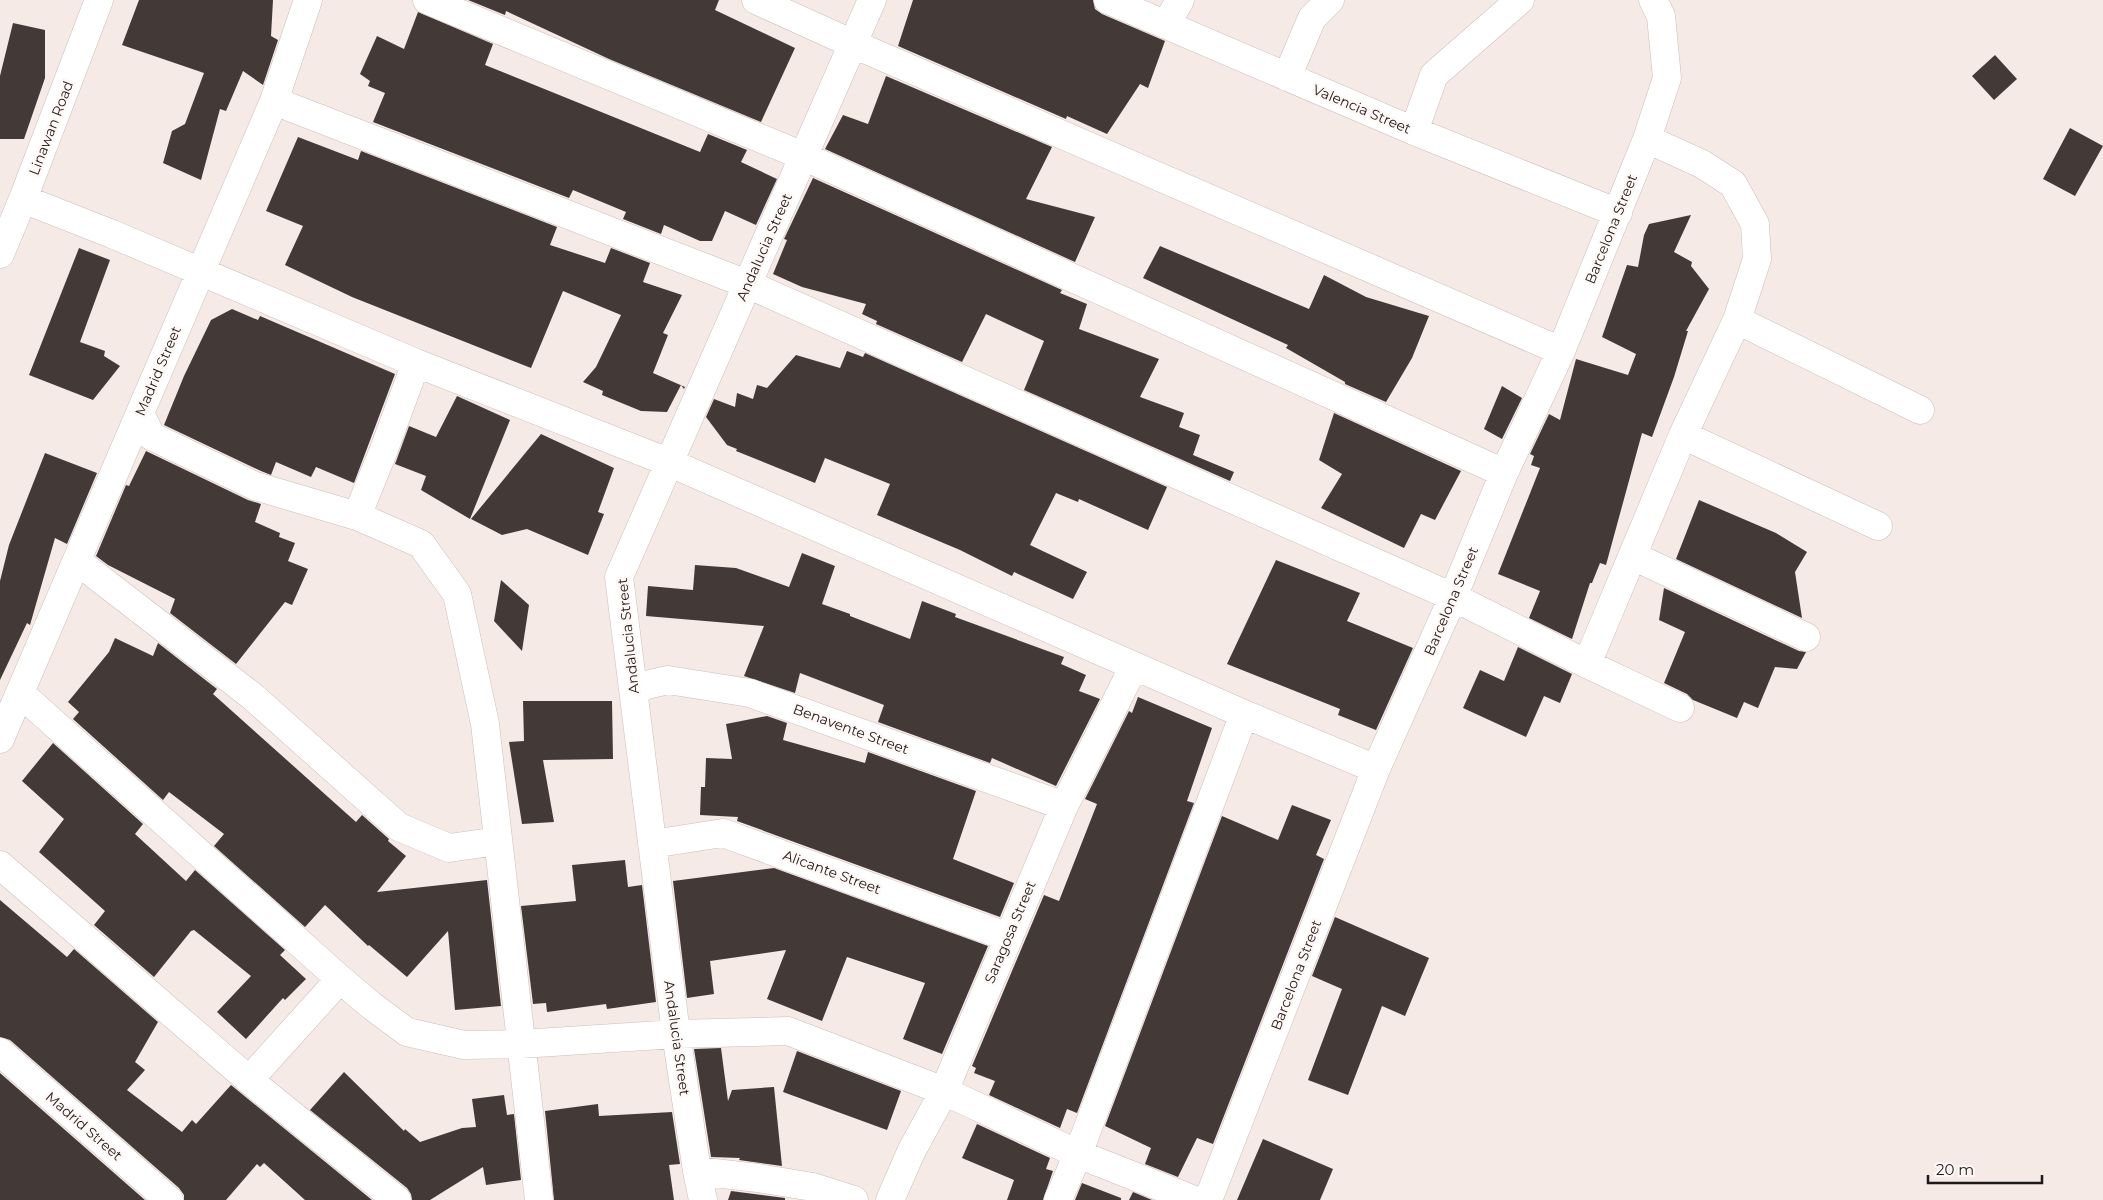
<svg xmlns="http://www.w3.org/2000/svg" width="2103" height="1200" font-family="Montserrat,sans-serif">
<rect width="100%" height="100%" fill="#f5eae6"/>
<path fill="#433a37" d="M139 0H273L271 36 278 40 263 85 243 71 226 111 220 109 201 180 163 163 172 131 185 124 204 73 122 45Z
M468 0H719L715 10 795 48 761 122 609 59 506 11 505 15Z
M913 0H1093L1095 9 1102 14 1165 41 1148 88 1140 84 1107 134 1067 116 1066 119 898 46Z
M418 12 493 44 485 65 700 152 708 134 747 150 741 162 777 179 756 225 725 211 712 241H700L664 225 661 234 623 219 626 212 573 190 569 198 373 122 385 93 368 86 370 81 360 74 377 36 404 49Z
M13 23 45 30V78L24 139H0V76Z
M1995 55 2017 79 1994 100 1972 76Z
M886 76 1052 147 1026 199 1095 217 1075 262 825 149 843 115 868 124Z
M2070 128 2103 146 2075 196 2043 179Z
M298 137 358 160 361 151 557 227 550 245 605 263 611 248 650 263 643 282 682 295 663 333 668 335 653 373 685 387 684 389 681 385 667 412 641 411 602 395 603 391 583 382 596 367 621 315 563 291 531 368 352 297 285 265 303 226 266 211Z
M813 178 1062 290 1060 293 1087 304 1079 329 1159 359 1140 397 1184 413 1179 427 1200 435 1193 455 1234 472 1230 481 1024 390 1044 341 986 314 962 362 876 324 877 321 862 314 866 304 802 287 773 274 787 240 784 239Z
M1691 215 1674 252 1692 262 1691 266 1709 289 1686 331H1688L1674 377 1652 437 1642 433 1606 565 1600 563 1592 583H1590L1572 639 1529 618 1540 591 1498 574 1540 468 1531 465 1534 456 1530 454 1549 414 1560 420 1576 359 1628 375 1636 354 1602 337 1627 265 1638 267 1644 235 1649 224Z
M1160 246 1309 309 1324 275 1366 297 1429 316 1412 358 1386 402 1345 384V382L1286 348 1288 345 1143 278Z
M79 248 110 260 80 342 105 351 104 356 120 366 93 400 29 375Z
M232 309 258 320 260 316 395 374 354 483 316 467 311 477 276 462 271 475 261 471 164 425 184 376 211 320Z
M847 351 863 357 865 353 1167 487 1148 530 1079 499 1078 502 1056 493 1030 545 1087 572 1073 599 1014 572 1012 576 960 550 877 515 890 484 825 458 815 483 736 451 737 449 727 445 706 417 714 399 735 407 737 393 753 399 757 385 767 388 796 355 840 368Z
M1502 386 1522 398 1502 439 1484 429Z
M457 396 510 420 470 519 421 490 426 476 395 464 409 426 436 437Z
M1334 413 1461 471 1435 520 1421 514 1404 548 1321 508 1342 474 1319 460Z
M541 434 614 468 598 512 604 514 588 555 527 529 502 535 471 519Z
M146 451 248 500 261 504 255 522 280 533 279 537 295 543 288 561 308 569 292 605 285 602 236 664 170 613 175 599 108 565 96 556 126 485 129 486Z
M45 453 97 473 67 544 55 538 30 625 27 623 0 680V581L9 545Z
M1699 500 1776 533 1807 552 1795 572 1802 618 1676 559Z
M802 553 835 566 822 604 850 614V616L910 639 922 601 956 614 955 617 1064 657 1061 664 1086 675 1079 691 1100 699 1056 786 992 758 990 763 878 722 884 705 800 673 795 693 744 676 764 626 646 616 648 586 693 590 695 565 736 568 789 587Z
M1276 560 1360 593 1347 621 1413 648 1376 730 1338 715 1340 709 1227 664Z
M501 580 529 605 522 651 494 621Z
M1664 588 1799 651 1806 652 1797 669 1775 667 1758 708 1744 702 1737 718 1693 700 1687 694 1664 683 1685 632 1659 620Z
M115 638 153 656 158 643 217 689 213 694 356 822 362 815 389 839 388 841 406 856 377 892 487 880 501 1006 455 1010 448 931 407 977 369 945 368 946 325 905 305 927 214 846 224 834 169 792 163 800 73 719 79 712 68 702 109 652Z
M1518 647 1572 674 1560 703 1544 696 1526 737 1463 708 1480 670 1504 681Z
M1138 697 1212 728 1187 801 1194 803 1077 1113 1067 1109 1060 1128 989 1095 995 1081 974 1073 976 1068 972 1066 1044 895 1059 901 1097 804 1085 799 1129 711 1132 713Z
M523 701H612L613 759 543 760 554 822 522 824 509 742 524 741Z
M767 716 787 723 783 740 865 763 868 752 976 791 953 859 1014 883 1000 917 737 821 738 817 700 815 701 787H705L706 758 732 759 726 724Z
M53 743 143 824 135 834 186 881 195 870 285 950 280 955 306 979 285 1000 283 998 246 1039 217 1012 251 976 194 930 191 931 154 977 94 925 105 911 39 852 64 819 22 781Z
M1292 805 1331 820 1316 855 1324 859 1213 1144 1197 1138 1178 1177 1145 1164 1151 1148 1105 1126 1222 816 1278 840Z
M625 860 628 887 642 885 656 1002 607 1009 606 1004 547 1012 546 1003 533 1004 521 906 576 901 572 865Z
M774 868 988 946 942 1054 903 1039 925 983 847 957 822 1021 767 999 786 950 710 961 714 994 687 998 673 881Z
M0 900 67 957 74 949 158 1022 135 1062 145 1070 127 1090 182 1132 192 1120 196 1124 231 1085 372 1200H305L264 1163 260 1167 257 1164 226 1200H184V1195L179 1188 10 1040 0 1037Z
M1335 917 1429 958 1405 1016 1382 1006 1348 1095 1308 1080 1342 989 1312 976Z
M721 1048 728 1101 732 1090 774 1087 782 1166 739 1160 740 1158 711 1157 694 1049Z
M797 1051 901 1091 887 1130 783 1092Z
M344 1072 404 1131 405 1129 420 1142 462 1128 476 1127 472 1099 504 1095 507 1115 514 1114 521 1180 486 1185 483 1167 430 1200H412L411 1194 407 1188 310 1110Z
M0 1073 145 1200H0Z
M598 1104 599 1116 672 1112 680 1164 669 1165 674 1200H554L545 1111Z
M977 1124 1050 1158 1046 1169 1053 1171 1043 1200H1007L1014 1180 962 1158Z
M1263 1139 1333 1169 1320 1200H1237Z
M1082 1183 1121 1198V1200H1075Z
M731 1191 785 1198V1200H728Z
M1133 1192 1152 1200H1129Z"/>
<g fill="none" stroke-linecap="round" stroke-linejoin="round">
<g stroke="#cabfbb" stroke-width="29">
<path id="minor" d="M427 0 803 156 1504 473
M756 0 853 44 1561 351
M1108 0 1414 131 1618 213
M1166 25 1180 0
M1287 77 1312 18 1330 0
M274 101 747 284 1453 597 1587 664 1680 708
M1414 131 1434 75 1520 0
M23 199 112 234 416 363 668 462 1244 714 1376 769
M0 254 23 199 99 0
M1737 320 1920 410
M140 413 151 436 255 486 357 516 421 544 457 594 485 724 539 1200
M1683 435 1878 526
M357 516 383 452 416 363
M1633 556 1806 637
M77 561 252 696 399 827 449 848 498 841
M1587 664 1683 435 1737 320 1757 259 1755 224 1733 184 1702 164 1647 139
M633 688 668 680 750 693 1064 806
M20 693 340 979 372 1006 407 1032 464 1045 521 1044 676 1034 788 1031 944 1091 1078 1154 1194 1200
M0 739 274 101 308 0
M652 844 723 833 1008 937
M0 865 249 1080 397 1200
M0 1052 169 1200
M249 1080 340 979
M697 1171 758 1178 813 1187 854 1200
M703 1200 697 1171 676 1034 619 577 872 0
M890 1200 911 1152 944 1091 1064 806 1134 666
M1058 1200 1078 1154 1244 714
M1208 1200 1376 769 1453 597 1504 473 1561 351 1647 139 1667 78 1661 16 1653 0"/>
</g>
<use href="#minor" stroke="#fff" stroke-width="28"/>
</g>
<g text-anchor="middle" stroke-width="5" stroke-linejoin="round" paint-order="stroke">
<g font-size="14" fill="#1d1918" stroke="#fff8f6">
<text transform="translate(1362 109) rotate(23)" y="5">Valencia Street</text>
<text transform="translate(51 128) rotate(-69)" y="5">Linawan Road</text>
<text transform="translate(1611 229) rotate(-68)" y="5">Barcelona Street</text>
<text transform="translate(764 247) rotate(-66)" y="5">Andalucia Street</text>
<text transform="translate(158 371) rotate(-67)" y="5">Madrid Street</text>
<text transform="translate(1451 601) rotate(-67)" y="5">Barcelona Street</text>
<text transform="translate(628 636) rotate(-96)" y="5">Andalucia Street</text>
<text transform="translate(851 729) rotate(20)" y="5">Benavente Street</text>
<text transform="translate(832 872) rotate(20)" y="5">Alicante Street</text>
<text transform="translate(1010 932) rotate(-67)" y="5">Saragosa Street</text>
<text transform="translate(1296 975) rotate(-69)" y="5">Barcelona Street</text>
<text transform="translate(677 1038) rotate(82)" y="5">Andalucia Street</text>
<text transform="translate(84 1126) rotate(41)" y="5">Madrid Street</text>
</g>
</g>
<path d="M1928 1175v8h114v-8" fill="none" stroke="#1d1918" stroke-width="2.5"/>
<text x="1936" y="1175" font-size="15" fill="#1d1918" stroke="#fff8f6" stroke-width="4" paint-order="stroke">20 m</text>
</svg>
